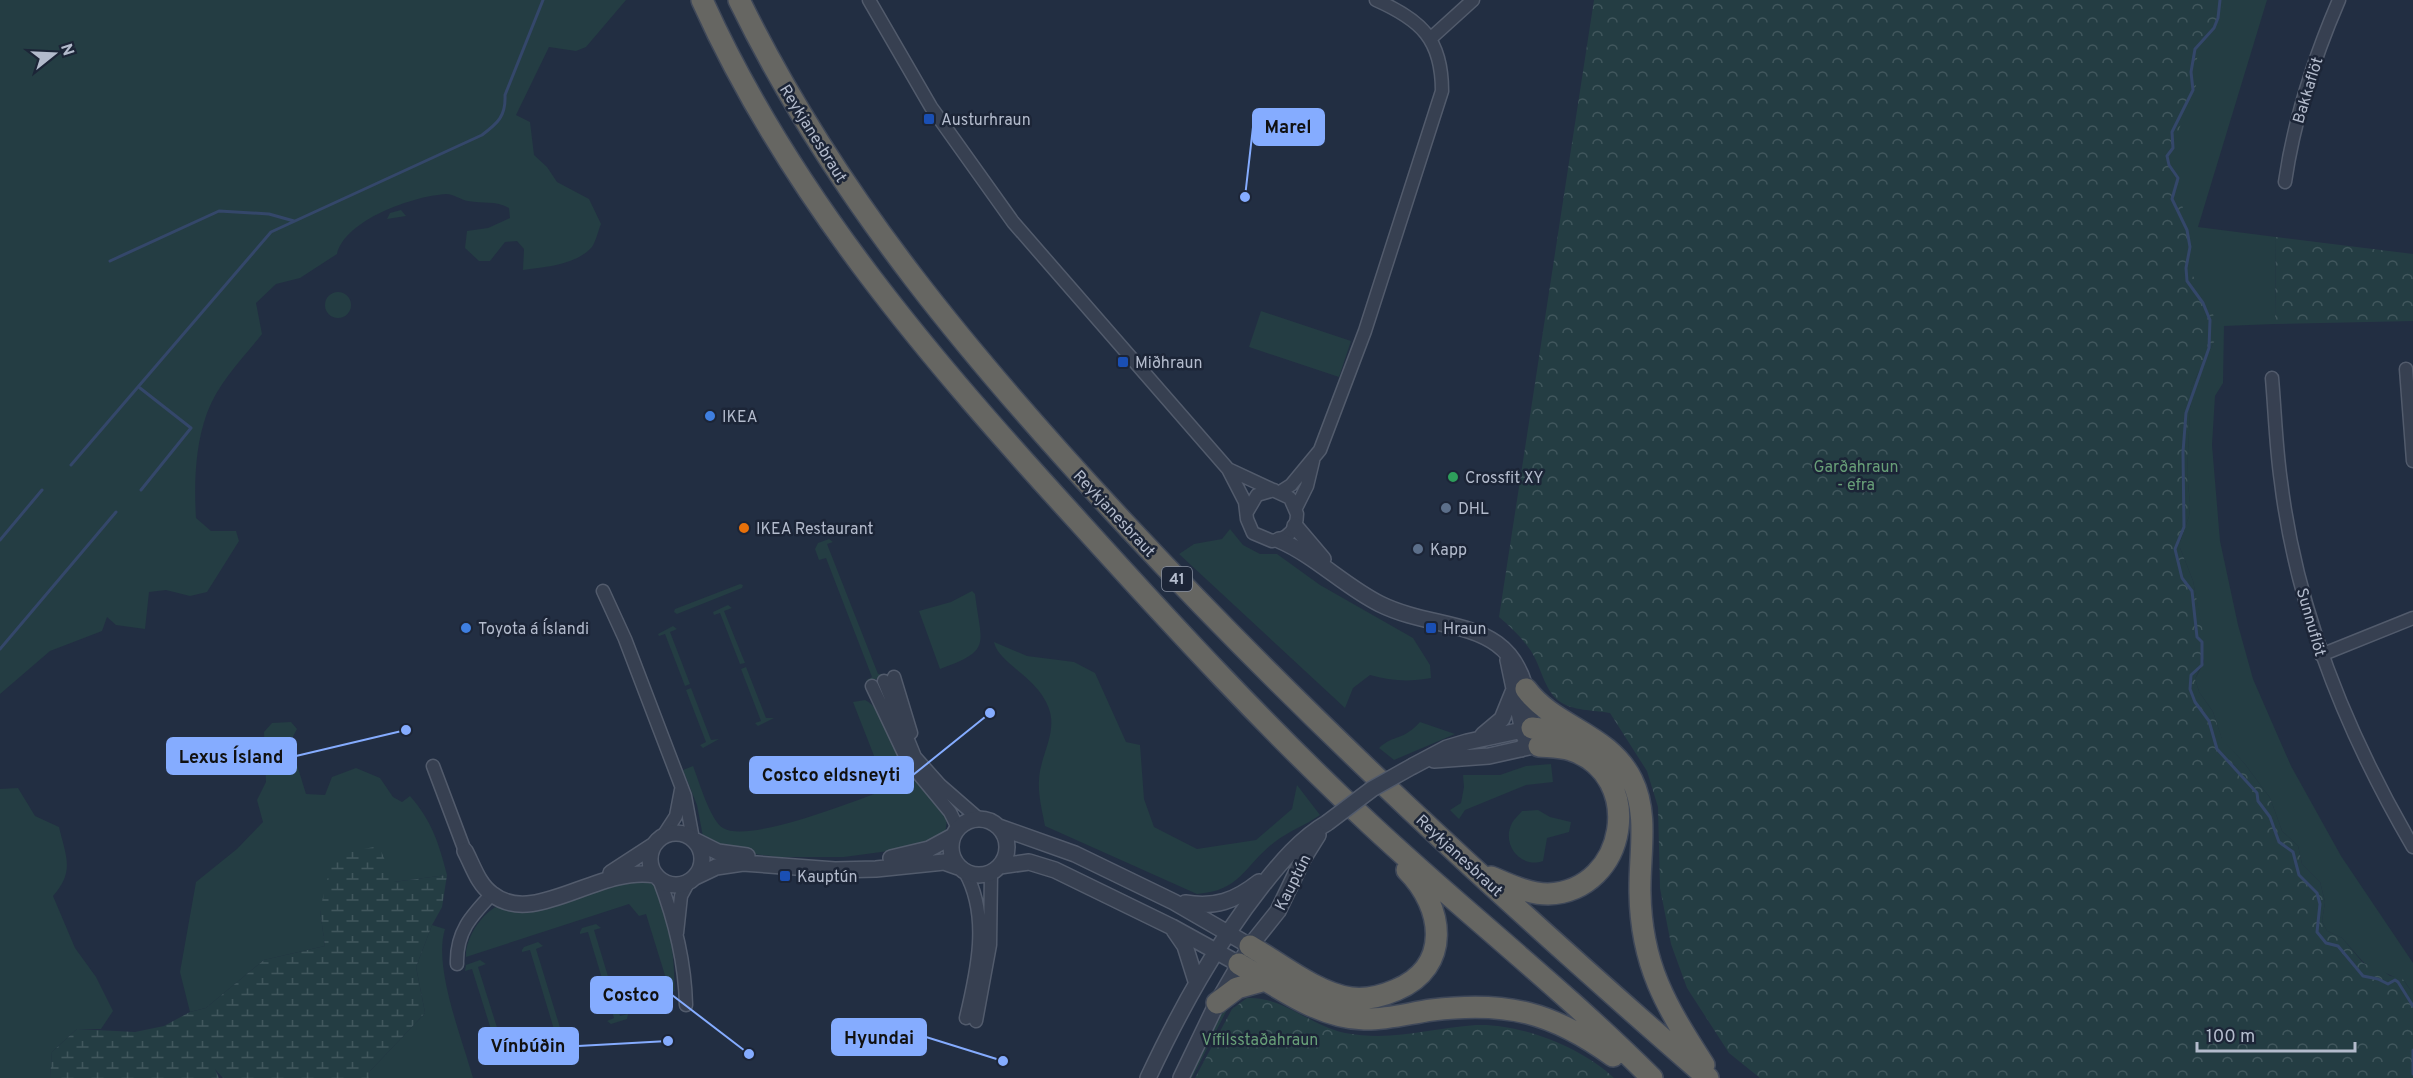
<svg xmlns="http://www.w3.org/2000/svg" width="2413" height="1078" font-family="Overpass,sans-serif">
<defs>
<pattern id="wetland-marsh" width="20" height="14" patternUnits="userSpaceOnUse" patternTransform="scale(1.5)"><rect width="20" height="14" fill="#243d43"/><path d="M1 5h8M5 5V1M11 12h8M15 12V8" fill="none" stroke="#41575d"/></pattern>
<pattern id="park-crowns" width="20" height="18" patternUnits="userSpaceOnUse" patternTransform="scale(1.5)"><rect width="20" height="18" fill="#243d43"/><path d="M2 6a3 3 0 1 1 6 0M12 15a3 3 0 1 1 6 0" fill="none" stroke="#41575d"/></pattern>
</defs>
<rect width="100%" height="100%" fill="#222e42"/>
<path fill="#243d43" d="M0 0H626L586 47 576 51 549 47 516 115 530 122 534 155 547 167 557 182 589 199 601 224C598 231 596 241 592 247 576 265 545 267 523 270L524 249 517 241 505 242 490 261H479L465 248 467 231 488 228 510 218 509 208C495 200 483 204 468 201 461 200 454 194 446 194 413 196 345 220 337 254L300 278 276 284 256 303 262 334C243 358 218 383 207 413 195 446 194 484 196 518L211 531H236L239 541 207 592 190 596 166 590 149 592 145 629 116 625 107 617 102 631 50 651 0 694Z
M2203 0H2267L2198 227 2276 237 2275 324 2224 326 2223 383 2215 396 2212 445 2220 541 2238 625 2253 679 2291 766 2341 856 2413 963V994L2405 982 2364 963 2342 938 2327 931 2322 921 2325 902 2320 882 2302 864 2298 846 2282 831 2270 798 2244 763 2222 740 2213 712 2199 692 2195 679 2204 662 2203 635 2193 581 2180 548V542L2189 516 2190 504 2187 473 2191 387 2214 342 2194 307 2165 118Z
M401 210 406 216 387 219 390 213Z
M325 305a13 13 0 1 1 26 0a13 13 0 1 1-26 0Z
M1261 311 1351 341 1339 377 1249 347Z
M1230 529 1243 545 1260 554H1277L1320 585 1413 638 1430 665 1431 678C1410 682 1390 681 1370 675L1353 688 1345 708 1179 554 1194 544 1222 539Z
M829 539 833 542 827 544 878 674H886L870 682 866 680 872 677 826 558 819 560 815 549 818 543Z
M740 584 743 585 742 588 677 614 674 612 675 609Z
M972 591 975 594C981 645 993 650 940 669L919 611 951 602Z
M728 605 732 608 724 611 745 663 740 664 720 613 714 615 713 612Z
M673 626 677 629 670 632 690 684 685 686 665 634 659 636 658 634Z
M994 642 1027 656 1074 662 1095 673 1126 742 1140 745 1144 799 1154 827 1197 849 1256 840 1292 809 1297 785 1320 815C1306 825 1289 831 1276 841 1245 864 1242 891 1197 894L1045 826C1042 810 1038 795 1039 780 1040 756 1056 736 1050 712 1041 678 998 664 994 642Z
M746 667 766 718H774L758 726 755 723 761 721 741 669Z
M691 688 711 740 719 739 703 748 700 745 706 742 686 690Z
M865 700C885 710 890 740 901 759 914 782 934 798 947 819L945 834 911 848 844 857H779L746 853 704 842 697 805 683 770 693 766C699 781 710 820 723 828 748 844 858 800 887 789L853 702Z
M291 722 297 729 290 742 306 794 325 795 332 777 356 768 380 778 393 797 402 802 410 796C432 821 439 844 447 875L394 882 320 910 325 946 264 960 206 1008 190 1012 180 972 196 882 237 849 263 822 257 800 266 782 264 732 272 723Z
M1420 722 1455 734 1394 760 1379 748C1394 734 1403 741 1420 722Z
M1551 764 1553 782 1526 785 1465 810 1459 819 1450 810 1461 803 1464 787 1463 775H1500L1526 766Z
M18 788 35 816 59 827C66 857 75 871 53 896L75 948 96 977 113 1011 101 1029H77L52 1052 50 1078H0V789Z
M1538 810 1550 817 1571 822 1569 832 1547 838 1543 861C1520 869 1501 844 1512 823 1514 819 1519 815 1522 811Z
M647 880C672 895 674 964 675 991L664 995 661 987 668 985 646 914 639 916 629 904 466 957C465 938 482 913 499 905 548 921 569 894 614 882 624 879 636 880 647 880Z
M596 924 601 928 594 930 620 1016 628 1014 627 1019 611 1024 607 1021 614 1018 588 932 580 934V932L582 928Z
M432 925 445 929C433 967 462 1038 473 1078H369L370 1071 425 1013 416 967Z
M538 942 543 946 536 949 562 1034 570 1032 568 1037 553 1042 549 1039 556 1036 530 950 522 952V950L524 947Z
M480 960 486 964 478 967 505 1053 513 1050 511 1055 496 1060 492 1057 499 1055 472 969 465 971 466 965Z
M1227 1001 1231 1002 1192 1078H1187Z"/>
<path fill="url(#wetland-marsh)" d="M379 846 394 882 447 875 442 907 432 925 416 967 425 1013 370 1071 369 1078H223L215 1069 219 1078H50L52 1052 77 1029 135 1032 164 1026 190 1012 206 1008 264 960 325 946 320 910 333 855Z"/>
<path fill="url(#park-crowns)" d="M1594 0H2224L2220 16 2200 46 2194 72 2196 86 2172 147 2180 166 2177 193 2194 235 2189 272 2205 289 2213 313 2216 333 2214 342 2191 387 2187 473 2190 504 2189 516 2180 542V548L2193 581 2207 652 2195 679 2199 692 2213 712 2222 739 2244 763 2270 798 2282 831 2298 846 2302 864 2320 882 2325 902 2322 921 2327 931 2342 938 2363 963 2379 968 2390 976 2402 978 2413 994V1078H1760L1729 1053 1687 988 1671 944 1660 888 1658 807 1647 771 1610 713C1594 710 1572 711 1559 701 1544 690 1541 666 1531 651 1522 638 1511 627 1499 617Z
M2276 237 2413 254V321L2275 324Z
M1247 998C1282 996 1311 1026 1345 1033 1393 1042 1430 1028 1476 1025 1520 1023 1583 1048 1614 1078H1195L1232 1009Z"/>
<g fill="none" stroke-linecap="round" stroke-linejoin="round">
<path stroke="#34476a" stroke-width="3" d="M2220 0 2218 18 2214 28 2195 49 2191 72 2193 90 2172 132 2173 148 2167 156 2169 165 2178 178 2172 199 2187 230 2190 247 2186 268 2187 281 2203 303 2210 320 2209 348 2186 413 2183 452 2184 527 2175 549 2182 578 2192 591 2197 637 2202 642V665L2191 675 2190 689 2195 702 2209 721 2217 749 2257 793 2258 801 2270 817 2279 842 2293 852 2299 875 2317 893 2320 904 2317 932 2326 943 2338 946 2363 976 2378 979 2388 984 2395 980 2398 982 2413 1006
M110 261 219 211 269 214 294 221
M140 388 191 428 141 490
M71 465 271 232 482 135C498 123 506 116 505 95L543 0
M0 540 42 490
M0 649 116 512
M2413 1050V1074"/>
<g stroke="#525b6c" stroke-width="15">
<path id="minor" d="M869 0 931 107 1013 222 1228 469 1245 502 1247 519 1253 533 1272 541C1287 539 1297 530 1297 514L1290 498 1228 469
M1430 39 1473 0
M2285 182C2294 120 2314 58 2339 0
M2406 369 2413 461
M2272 378C2275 413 2276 448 2281 482 2297 613 2347 734 2413 847
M1280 492 1291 485 1320 450 1365 331 1442 91C1442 39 1421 20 1376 0
M1296 508 1307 486 1313 461
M1247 512 1257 495 1274 490
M603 591 625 639 685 796 693 839
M2321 655 2413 618
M894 677 911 733
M884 681 915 757 940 785 979 819
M872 686 907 760 950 812 958 828
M433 766 465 851
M663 836 676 816 681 790
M965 872C990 916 977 972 966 1018
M659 879C674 918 685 963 686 1005
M677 933 681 896 688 883
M457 964C456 932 471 916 492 894
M976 1021 990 945 991 873"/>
</g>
<g stroke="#525b6c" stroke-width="18">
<path id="tertiary" d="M1295 526 1323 559
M1279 540C1316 556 1344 586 1380 604 1443 635 1517 613 1529 707 1531 723 1534 737 1521 749
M1508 660 1524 736
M1483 735 1502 719 1513 692
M1434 760 1489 756 1529 747
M1413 766 1447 748 1467 742 1532 728
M951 847a28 28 0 1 1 56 0a28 28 0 1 1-56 0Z
M999 827 1075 854 1174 902 1250 946
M650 859a26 26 0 1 1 52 0a26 26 0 1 1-52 0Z
M696 841 718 852 747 856
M465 851C473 866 478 884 492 894 534 928 599 865 655 875
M891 858 929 849 953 836
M1000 866 1029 862 1055 870 1172 927 1239 964
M611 873 654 845
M695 877 716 867 743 863 835 870 876 869 944 862 958 867
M1185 903C1215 908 1235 901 1259 882
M1174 930 1185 946 1196 981
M1148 1078C1180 1010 1215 946 1262 886 1280 863 1301 838 1327 823
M1181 1078 1217 1003 1250 946 1278 911 1303 859 1318 835"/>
</g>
<g stroke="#3f4859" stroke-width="24">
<path id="trunk" d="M702 0C791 198 934 363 1079 522 1173 626 1269 730 1371 825 1463 911 1563 989 1652 1078
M739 0C836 199 979 367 1129 528 1311 723 1507 903 1708 1078
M1526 689C1555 728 1609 733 1632 780 1649 814 1639 856 1640 893 1641 965 1666 1006 1704 1065
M1532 728 1574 733
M1491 877C1508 884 1528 894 1548 894 1628 891 1646 775 1571 750 1561 747 1550 747 1539 746
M1250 946C1279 963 1318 994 1351 998 1367 1000 1382 996 1396 990 1452 967 1444 907 1407 870
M1239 964C1277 986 1318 1018 1364 1019 1386 1020 1410 1013 1432 1010 1507 1001 1552 1012 1613 1056
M1217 1003 1237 988 1266 980"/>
</g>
<use href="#minor" stroke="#374051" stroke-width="12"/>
<use href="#tertiary" stroke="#374051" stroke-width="15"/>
<use href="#trunk" stroke="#666662" stroke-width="21"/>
<g stroke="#525b6c" stroke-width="18" stroke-linecap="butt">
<path id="tertiary-bridge" d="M1327 823 1372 789 1413 766"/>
</g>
<use href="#tertiary-bridge" stroke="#374051" stroke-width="15"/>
</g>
<g fill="#1a4fb4" stroke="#1c2537" stroke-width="2">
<rect x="923" y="113" width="12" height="12" rx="3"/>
<rect x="1117" y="356" width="12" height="12" rx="3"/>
<rect x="1425" y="622" width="12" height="12" rx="3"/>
<rect x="779" y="870" width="12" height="12" rx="3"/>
</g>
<g fill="#3f7fe0" stroke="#1c2537" stroke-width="2">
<circle cx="710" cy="416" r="6"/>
<circle cx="466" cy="628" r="6"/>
</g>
<circle fill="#2e9e5b" stroke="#1c2537" stroke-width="2" cx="1453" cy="477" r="6"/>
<g fill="#5c6f8a" stroke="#1c2537" stroke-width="2">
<circle cx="1446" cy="508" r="6"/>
<circle cx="1418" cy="549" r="6"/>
</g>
<circle fill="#e8710a" stroke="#1c2537" stroke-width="2" cx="744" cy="528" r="6"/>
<g text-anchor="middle" stroke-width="5" stroke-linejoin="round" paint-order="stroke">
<rect fill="#1c2537" stroke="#868e9f" stroke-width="1.5" x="1162" y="567" width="30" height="24" rx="4.5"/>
<g font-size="15" font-weight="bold" fill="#b3bbcc">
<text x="1177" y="584">41</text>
</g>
<g font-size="16" fill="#b3bbcc" stroke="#1c2537">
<text transform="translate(2307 90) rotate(-73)" y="6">Bakkaflöt</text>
<text transform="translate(814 133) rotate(58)" y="6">Reykjanesbraut</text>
<text transform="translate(1115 513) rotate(47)" y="6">Reykjanesbraut</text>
<text transform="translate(2312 622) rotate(74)" y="6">Sunnuflöt</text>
<text transform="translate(1460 855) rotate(43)" y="6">Reykjanesbraut</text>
<text transform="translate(1292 882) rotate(-63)" y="6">Kauptún</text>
</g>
<g font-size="16" fill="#b3bbcc" stroke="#1c2537" text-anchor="start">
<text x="941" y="125">Austurhraun</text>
<text x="1135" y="368">Miðhraun</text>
<text x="722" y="422">IKEA</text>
<text x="1465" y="483">Crossfit XY</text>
<text x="1458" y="514">DHL</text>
<text x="756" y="534">IKEA Restaurant</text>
<text x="1430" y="555">Kapp</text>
<text x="478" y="634">Toyota á Íslandi</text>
<text x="1443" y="634">Hraun</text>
<text x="797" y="882">Kauptún</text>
</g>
<g font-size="16" fill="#689f78" stroke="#1c2537">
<text x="1856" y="472">Garðahraun<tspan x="1856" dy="18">- efra</tspan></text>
<text x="1260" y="1045">Vífilsstaðahraun</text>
</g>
</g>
<path fill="none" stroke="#85acff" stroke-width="2" d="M1245 197L1253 127M406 730L296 756M990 713L913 775M749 1054L672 995M1003 1061L926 1037M668 1041L578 1046"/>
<g fill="#85acff" stroke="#1c2537" stroke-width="2">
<circle cx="1245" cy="197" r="6"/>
<circle cx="406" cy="730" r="6"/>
<circle cx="990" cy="713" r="6"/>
<circle cx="749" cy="1054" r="6"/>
<circle cx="1003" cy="1061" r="6"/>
<circle cx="668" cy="1041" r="6"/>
</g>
<g fill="#85acff" stroke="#85acff" stroke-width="2">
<rect x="1253" y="109" width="71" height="36" rx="6"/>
<rect x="167" y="738" width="129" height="36" rx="6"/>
<rect x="750" y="757" width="163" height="36" rx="6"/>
<rect x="591" y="977" width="81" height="36" rx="6"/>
<rect x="832" y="1019" width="94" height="36" rx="6"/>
<rect x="479" y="1028" width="99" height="36" rx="6"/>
</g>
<g font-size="18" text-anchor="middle" font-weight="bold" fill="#111">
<text x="1288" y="133">Marel</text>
<text x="231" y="763">Lexus Ísland</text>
<text x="831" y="781">Costco eldsneyti</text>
<text x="631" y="1001">Costco</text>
<text x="879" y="1044">Hyundai</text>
<text x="528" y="1052">Vínbúðin</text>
</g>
<g transform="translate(54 54) rotate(72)" stroke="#1c2537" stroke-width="4.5" paint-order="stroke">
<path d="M0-4.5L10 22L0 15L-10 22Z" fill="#b3bbcc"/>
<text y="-9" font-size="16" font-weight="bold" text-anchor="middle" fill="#b3bbcc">N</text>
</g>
<path d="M2197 1042v9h158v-9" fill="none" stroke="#b3bbcc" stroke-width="3"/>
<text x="2206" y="1042" font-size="18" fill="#b3bbcc" stroke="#1c2537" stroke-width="4.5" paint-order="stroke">100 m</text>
</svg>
